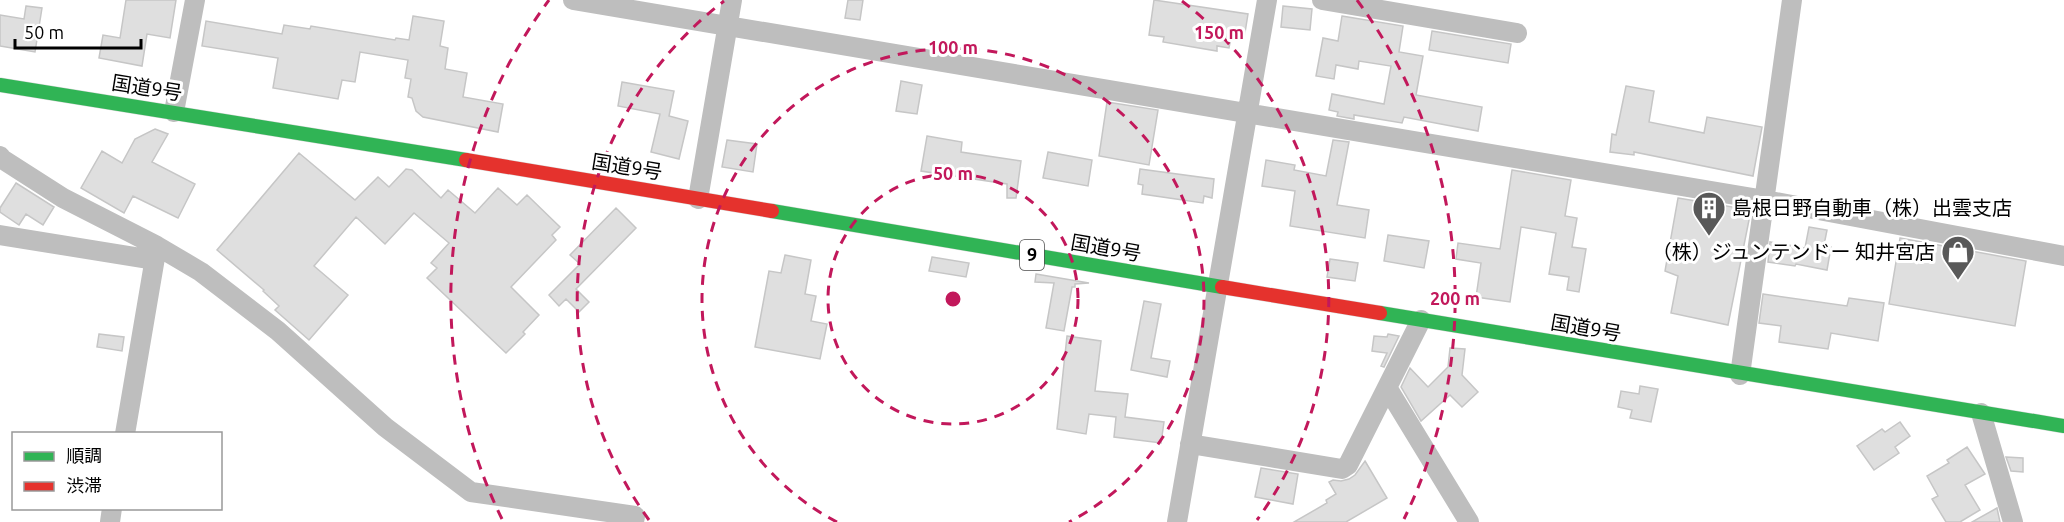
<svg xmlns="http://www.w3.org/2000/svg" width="2064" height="522" font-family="Ubuntu,'Noto Sans JP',sans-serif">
<rect width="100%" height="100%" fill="#fff"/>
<path fill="#dfdfdf" stroke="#c6c6c6" stroke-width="1.5" d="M126 0H176L170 38 147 34 142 66 99 58 103 35 120 38Z
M848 0H863L860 20 845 18Z
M1154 0 1248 14 1244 39 1231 37 1229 48 1217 46V51L1163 42 1164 37 1149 35Z
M26 6 42 8 35 52 0 46V15L24 19Z
M1283 6 1312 9 1310 30 1281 27Z
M413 16 444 21 440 46 448 48 445 69 467 73 463 97 503 104 498 132 423 117 416 111 412 98 408 97 411 79 405 78 408 60 360 52 355 82 342 80 338 99 273 88 278 58 202 46 206 21 282 34 284 25 310 29 311 26 395 40 396 38 409 40Z
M1342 16 1403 26 1399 52 1423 56 1416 95 1482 107 1478 131 1404 117 1402 123 1354 115V119L1337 116 1338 112 1329 110 1332 94 1384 104 1391 66 1359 61 1358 69 1336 65 1334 79 1316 76 1323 38 1338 41Z
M1432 31 1511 44 1508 63 1429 50Z
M901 81 922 85 917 114 896 111Z
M622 82 674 91 669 116 688 121 679 159 651 152 660 114 618 106Z
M1626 86 1654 91 1649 122 1704 133 1707 117 1762 127 1753 176 1634 152V155L1610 152 1612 134 1616 135Z
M1107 102 1158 110 1149 165 1099 156Z
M155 129 168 134 152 162 195 184 178 218 133 196 124 213 81 188 102 151 122 163 135 139Z
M927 136 962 142 961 152 1021 161 1016 198H1007V184L921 171Z
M727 140 757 144 753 172 722 167Z
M1333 140 1349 142 1337 205 1369 210 1365 238 1290 226 1295 191 1262 186 1266 160 1295 165 1294 170 1326 176Z
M1048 152 1092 160 1088 186 1043 178Z
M299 153 355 200 378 177 389 187 406 169 412 170 441 198 448 190 475 213 498 188 517 205 527 195 560 227 552 235 556 240 511 287 539 315 523 332 525 334 506 353 427 278 437 268 431 263 449 243 414 213 385 244 356 217 314 266 348 295 309 340 275 310 279 306 263 291 264 290 217 250Z
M1140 169 1214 179 1212 198 1204 196 1203 203 1142 194 1143 185 1138 184Z
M1512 170 1571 180 1565 216 1577 218 1572 247 1586 249 1579 292 1567 290 1569 277 1549 274 1556 233 1521 227 1510 302 1476 297 1481 263 1456 259 1458 243 1500 249Z
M16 183 54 207 43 225 26 214 19 225 0 212V208Z
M1678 198 1751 210 1728 325 1671 313 1678 276 1665 271Z
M616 208 636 228 576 289 589 302 579 312 566 299 559 306 549 295 580 264 570 255Z
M1809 227 1827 230 1824 245 1831 247 1827 270 1796 264 1795 266 1768 262 1770 242 1805 248Z
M1388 235 1429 241 1424 268 1384 261Z
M1900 238 2026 261 2015 326 1889 304Z
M785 255 811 260 805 294 816 296 811 321 827 324 820 359 755 347 769 271 781 273Z
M932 257 969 263 966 277 929 271Z
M1330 259 1358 263 1355 281 1327 277Z
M1036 274 1089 283 1075 284V287H1072L1064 331 1046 328 1054 283 1035 282Z
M1763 294 1847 306 1849 298 1884 303 1878 341 1831 333 1828 349 1779 342 1781 326 1759 323Z
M1144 301 1161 304 1151 358 1170 361 1167 377 1131 370Z
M99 334 124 337 122 351 97 347Z
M1388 334 1399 336 1384 367 1381 366 1387 353 1372 351 1374 336 1387 337Z
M1067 336 1101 341 1095 391 1128 394 1125 417 1164 422 1161 443 1114 437 1116 417 1089 414 1086 434 1057 429Z
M1450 348 1465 349 1462 375 1478 392 1462 407 1450 395 1421 421 1401 387 1410 368 1428 387 1448 367Z
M1640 386 1658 389 1651 422 1630 418 1632 410 1618 407 1621 391 1639 394Z
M1900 422 1910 436 1895 447 1899 453 1874 470 1857 446 1882 429 1885 432Z
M1967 447 1985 474 1965 485 1980 510 1960 522H1946L1932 499 1938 496 1927 476 1949 463 1947 460Z
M2006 457 2023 458V472L2011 471Z
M1365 461 1387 498 1346 522H1294L1327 503 1326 500 1336 494 1329 482 1333 480 1341 481 1349 479 1355 475Z
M1261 468 1298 474 1293 504 1255 497Z
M1997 508 2000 522H1972Z"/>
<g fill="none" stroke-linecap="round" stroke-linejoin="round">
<g stroke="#dbdbdb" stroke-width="15">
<path id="fast" d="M0 85 466 160
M772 211 1222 287
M1380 313 2064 426"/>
</g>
<g stroke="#dbdbdb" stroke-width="15">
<path id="jam" d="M466 160 772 211
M1222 287 1380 313"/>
</g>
<path stroke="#bebebe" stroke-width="20" d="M573 0 1765 200 2064 256
M1322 0 1517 33
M174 112 195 0
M0 156 2 159 63 198 157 246 201 272 278 331 385 427 471 492 635 516 634 522
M698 199 732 0
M0 235 154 260
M1740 375 1792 0
M1388 389 1469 522
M1981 413 2013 522
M125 434 157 246
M1190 444 1342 469 1348 465 1421 320
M110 522 112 508
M1177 522 1267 0"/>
<use href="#fast" stroke="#30b455" stroke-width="14"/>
<use href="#jam" stroke="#e5322d" stroke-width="14"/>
</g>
<g fill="none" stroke="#c2185b" stroke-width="3" stroke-dasharray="10 8">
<circle cx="953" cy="299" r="125"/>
<path d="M837 522A251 251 0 1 1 1069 522"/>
<path d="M649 520A376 376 0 0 1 724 1M1182 1A376 376 0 0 1 1257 520"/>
<path d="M502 519A502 502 0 0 1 549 0M1357 0A502 502 0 0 1 1404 519"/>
</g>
<defs>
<g id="building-pin" transform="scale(1.725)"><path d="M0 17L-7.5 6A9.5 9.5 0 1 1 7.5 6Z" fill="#595959" stroke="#fff"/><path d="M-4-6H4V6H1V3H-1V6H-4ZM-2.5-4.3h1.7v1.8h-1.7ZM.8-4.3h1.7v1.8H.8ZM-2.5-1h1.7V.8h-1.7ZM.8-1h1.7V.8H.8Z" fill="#fff"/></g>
<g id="shop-pin" transform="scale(1.725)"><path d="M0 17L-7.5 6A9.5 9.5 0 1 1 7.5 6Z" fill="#595959" stroke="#fff"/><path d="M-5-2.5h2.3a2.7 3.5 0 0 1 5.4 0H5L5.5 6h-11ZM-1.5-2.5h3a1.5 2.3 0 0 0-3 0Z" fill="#fff"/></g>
</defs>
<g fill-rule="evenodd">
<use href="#building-pin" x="1709" y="208"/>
<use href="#shop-pin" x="1958" y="252"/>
</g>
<g text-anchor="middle" stroke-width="6" stroke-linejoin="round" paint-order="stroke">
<rect fill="#fff" stroke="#4c4c4c" stroke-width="1.5" x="1020" y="240" width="24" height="30" rx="4.5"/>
<g font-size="18" font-weight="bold" fill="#000">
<text x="1032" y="261">9</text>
</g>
<g font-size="20" fill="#000" stroke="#fff">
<text transform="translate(147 88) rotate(9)" y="7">国道9号</text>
<text transform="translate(627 167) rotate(9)" y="7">国道9号</text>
<text transform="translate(1106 248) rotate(10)" y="7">国道9号</text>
<text transform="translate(1586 328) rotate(10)" y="7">国道9号</text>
</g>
<g font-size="20" fill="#000" stroke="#fff" text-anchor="start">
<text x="1732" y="215">島根日野自動車（株）出雲支店</text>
<text x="1935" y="259" text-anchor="end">（株）ジュンテンドー 知井宮店</text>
</g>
</g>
<circle cx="953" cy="299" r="9" fill="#c2185b" stroke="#fff" stroke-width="3"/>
<g font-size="18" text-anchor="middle" font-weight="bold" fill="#c2185b" stroke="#fff" stroke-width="6" stroke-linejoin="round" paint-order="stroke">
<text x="1219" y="39">150 m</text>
<text x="953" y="54">100 m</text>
<text x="953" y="180">50 m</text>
<text x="1455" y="305">200 m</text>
</g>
<rect x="12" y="432" width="210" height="78" fill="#ffffff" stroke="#999999" stroke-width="1.5"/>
<rect x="24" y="452" width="30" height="9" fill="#30b455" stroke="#999999" stroke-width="1.5"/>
<text x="66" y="462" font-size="18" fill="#000000">順調</text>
<rect x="24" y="482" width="30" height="9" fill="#e5322d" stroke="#999999" stroke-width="1.5"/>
<text x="66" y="492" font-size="18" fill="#000000">渋滞</text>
<path d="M15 39v9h126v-9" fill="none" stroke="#000000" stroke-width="3"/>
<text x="24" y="39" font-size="18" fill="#000000" stroke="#ffffff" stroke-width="4.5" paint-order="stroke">50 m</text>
</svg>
